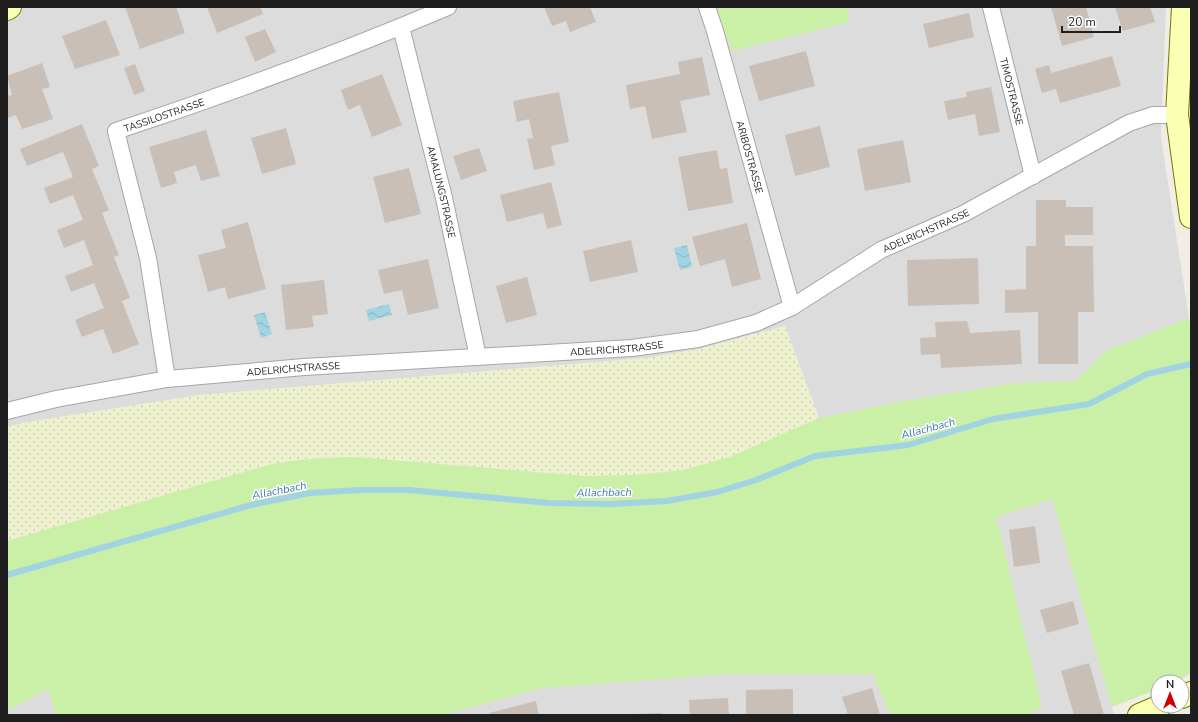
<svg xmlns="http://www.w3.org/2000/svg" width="1198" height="722" font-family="'Nunito Sans',sans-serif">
<defs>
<pattern id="farmland-dots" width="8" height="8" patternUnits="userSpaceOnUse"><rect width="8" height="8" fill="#eef1ce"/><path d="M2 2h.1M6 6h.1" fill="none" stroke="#ccceb0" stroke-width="1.8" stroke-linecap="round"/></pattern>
<pattern id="water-waves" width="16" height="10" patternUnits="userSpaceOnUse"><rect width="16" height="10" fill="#a1d3e2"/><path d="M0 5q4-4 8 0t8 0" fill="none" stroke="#8ab5c1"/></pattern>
</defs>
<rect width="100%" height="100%" fill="#f1ece4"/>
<path fill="#dddcdc" d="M7 7H1166L1161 138 1189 318 1107 350 1075 381 1015 383 904 401 819 418 785 326 699 349 647 358 200 395 28 422 7 427Z
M1053 499 1114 715H1027L1042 707 996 517Z
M727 674H873L890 715H442L542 688Z
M48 689 56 715H7V711Z"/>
<path fill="url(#farmland-dots)" d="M785 326 819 418 730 457 683 470 635 475 584 476 355 457H326L299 459 268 465 7 541V427L28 422 200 395 647 358 699 349Z"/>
<path fill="#caefa6" d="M716 7H847L849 22 732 51Z
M1189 318 1191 332V672C1181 682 1172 682 1158 682V689L1112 707 1052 499 996 517 1042 707 1027 715H890L873 674H727L542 688 442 715H56L48 689 7 711V541L268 465C298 459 325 457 355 457L584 476 635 475 683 470 730 457 819 418 904 401 1015 383 1075 381 1107 350Z"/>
<path fill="url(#water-waves)" d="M687 245 692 267 680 270 674 248Z
M389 304 392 315 369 321 366 310Z
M265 312 272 334 261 338 254 315Z"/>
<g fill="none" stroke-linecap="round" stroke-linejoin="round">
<path stroke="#a1d3e2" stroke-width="6" d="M7 575 251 505 310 493 359 490H409L549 503 611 504 667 501 717 492 756 480 815 456 908 445 993 419 1089 404 1147 374 1191 364"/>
</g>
<path fill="#c9bfb7" d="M125 7H176L185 33 140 49Z
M207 7H260L263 14 217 33Z
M544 7H590L596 22 570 32 566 21 552 26Z
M1051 7H1086L1094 37 1062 46Z
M1115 7H1150L1155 22 1123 31Z
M969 13 974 37 929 48 923 24Z
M106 20 120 55 75 69 62 36Z
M265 29 276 52 255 62 245 37Z
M806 51 815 86 759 101 749 66Z
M1112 56 1121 86 1060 103 1056 89 1042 93 1035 69 1049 65 1051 73Z
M702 57 710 95 680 101 687 132 652 139 645 106 630 109 626 85 680 74 678 62Z
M42 63 50 87 42 89 53 119 22 129 16 115 7 118V96L12 95 7 76Z
M135 64 145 91 134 95 124 68Z
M382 74 402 125 372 137 360 105 348 110 341 90Z
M991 87 1000 132 979 136 975 114 948 120 944 101 967 97 966 92Z
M559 92 569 142 551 146 555 165 534 170 527 139 533 138 529 119 517 122 513 101Z
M82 124 99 166 92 169 109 210 102 213 119 255 114 257 130 298 122 301 139 344 113 354 103 329 82 337 75 320 104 308 94 283 71 292 65 276 93 265 84 240 64 248 57 230 83 220 73 195 50 204 44 188 73 177 63 152 27 166 20 149Z
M820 126 830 167 795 176 785 135Z
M286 128 296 164 262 174 251 138Z
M206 130 220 176 201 181 196 165 174 172 177 183 161 188 149 147Z
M903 140 911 182 865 191 857 149Z
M479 148 487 171 461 180 453 156Z
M717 150 720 169 727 168 733 203 688 211 678 157Z
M409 168 421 214 385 223 373 177Z
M551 182 562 225 547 229 543 213 507 222 500 195Z
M1036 200H1066V207H1093V235H1065V246H1093L1094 312H1078V364H1038V312L1005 313V290L1026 289V246H1036Z
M248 222 266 289 228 299 225 287 208 292 198 255 226 248 221 230Z
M747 223 761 279 732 287 725 259 700 266 692 237Z
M631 240 638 272 590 282 583 251Z
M978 258 979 304 908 306 907 260Z
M428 259 439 308 408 315 402 290 384 294 378 270Z
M527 277 537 315 506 323 496 286Z
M324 280 328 314 312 316 314 327 286 330 281 285Z
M967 321 970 333 1020 330 1022 364 941 368 940 354 921 355 920 338 936 337 935 322Z
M1035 526 1040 563 1014 567 1009 530Z
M1073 601 1079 624 1047 633 1040 610Z
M1089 663 1104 715H1074L1061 671Z
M872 688 880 715H848L842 697Z
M793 689V715H746V690Z
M728 698 729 715H690L689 700Z
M536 701 539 715H490L489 713Z
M661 713V715H634V714Z"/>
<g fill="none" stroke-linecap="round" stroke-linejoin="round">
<g stroke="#a6a6a6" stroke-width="18">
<g id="street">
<path id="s1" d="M707 7 715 31 792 307"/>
<path id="s2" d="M991 7 1033 176"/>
<path id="s3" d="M401 27 444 198 478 357"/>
<path id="s4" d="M167 379 148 258 116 131C228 94 339 53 448 7"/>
<path id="s5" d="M7 411 56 399 167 379 304 367 632 348 698 339 756 323 792 307 881 250 963 214 1129 123 1153 115H1177"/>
</g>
</g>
<g stroke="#6e7c00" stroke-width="24">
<path id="secondary" d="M1183 7 1177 115 1191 217
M7 9 10 7
M1182 697 1191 693
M1139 715 1160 706"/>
</g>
<use href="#street" stroke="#fff" stroke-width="16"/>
<use href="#secondary" stroke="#fbffb4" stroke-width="22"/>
</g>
<g text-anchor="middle" stroke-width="3" stroke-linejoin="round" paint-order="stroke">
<g font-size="10" fill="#1f1f1f" stroke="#fff">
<text dy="4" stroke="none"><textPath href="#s2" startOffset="87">TIMOSTRASSE</textPath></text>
<text dy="4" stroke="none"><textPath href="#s4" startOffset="304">TASSILOSTRASSE</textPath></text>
<text dy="4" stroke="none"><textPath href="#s1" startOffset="156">ARIBOSTRASSE</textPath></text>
<text dy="4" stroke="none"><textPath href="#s3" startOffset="170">AMALUNGSTRASSE</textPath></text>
<text dy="4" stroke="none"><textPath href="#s5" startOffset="950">ADELRICHSTRASSE</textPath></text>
<text dy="4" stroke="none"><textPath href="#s5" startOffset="614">ADELRICHSTRASSE</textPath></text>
<text dy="4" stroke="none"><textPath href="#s5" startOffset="290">ADELRICHSTRASSE</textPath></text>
</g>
<g font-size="11" font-style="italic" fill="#4078af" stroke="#fff">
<text transform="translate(928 428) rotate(-15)" y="4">Allachbach</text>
<text transform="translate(279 490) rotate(-11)" y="4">Allachbach</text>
<text transform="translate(604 492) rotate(-1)" y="4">Allachbach</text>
</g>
</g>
<rect width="1198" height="722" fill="none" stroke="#1f1f1f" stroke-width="16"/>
<g transform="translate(1170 694)"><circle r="19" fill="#ffffff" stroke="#a5a5a5"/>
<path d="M0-3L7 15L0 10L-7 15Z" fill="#ce0100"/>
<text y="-6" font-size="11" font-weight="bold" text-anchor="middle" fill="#1f1f1f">N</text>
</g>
<path d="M1062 26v6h58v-6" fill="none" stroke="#1f1f1f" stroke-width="2"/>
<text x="1068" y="26" font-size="12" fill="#1f1f1f" stroke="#ffffff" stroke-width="3" paint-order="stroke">20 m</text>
</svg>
